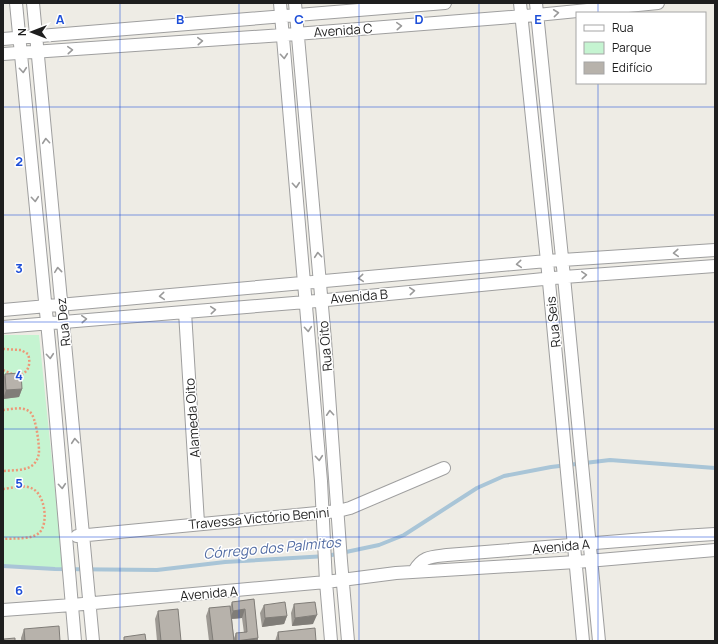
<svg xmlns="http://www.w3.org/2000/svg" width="718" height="644" font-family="Manrope,sans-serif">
<rect width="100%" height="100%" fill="#eeece5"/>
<path fill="#c5f4d1" d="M3 335H39L63 568 54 569 3 565Z"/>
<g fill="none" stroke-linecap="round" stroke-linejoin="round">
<path stroke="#a9c5d7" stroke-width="4" d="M3 566 55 569 157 570 225 562 327 556 379 545 404 535 477 488 504 476 551 467 610 460 715 468"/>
<g stroke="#9f9f9f" stroke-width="14">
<path id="street" d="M16 3 51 363 75 641
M33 3 93 641
M280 3 321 481 326 582 331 641
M295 3 325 340 341 561 348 641
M520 3 547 261 583 641
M536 3 564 277 599 641
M3 39 445 3
M3 54 283 35 537 15 658 3
M3 310 547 261 715 250
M185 312 198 523
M3 327 306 302 564 277 715 266
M77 536 338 511 350 508 444 468
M414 571C423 556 431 557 447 555L682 536 715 534
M3 610 72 605 326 582 396 573 576 562 715 550"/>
</g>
<path stroke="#ed9877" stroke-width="2.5" stroke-dasharray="2 2" stroke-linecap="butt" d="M3 349 21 350 28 354C31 363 29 373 19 375
M3 370 12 374
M3 410C12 409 23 406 30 412 36 417 39 443 39 451 39 456 37 461 33 465 25 471 13 470 3 471
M3 489C12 488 25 484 33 489 45 495 49 524 39 533 31 540 13 538 3 539"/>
<use href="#street" stroke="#fff" stroke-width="12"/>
</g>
<path fill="#9d9993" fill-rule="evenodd" d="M5 374 22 389 19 397 3 399V379Z
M254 599 258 638 257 641H209L206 616 209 608 230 607 232 602ZM242 618 244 633H236L234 638 232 619Z
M294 604 313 624 292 626 291 613Z
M264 605 287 616 284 624 262 627 260 613Z
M158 611 181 641H157L155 619Z
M24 629 60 641H21V638Z
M278 632 316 641H275Z"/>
<path fill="#807d78" d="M22 389 19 397 3 399 6 390Z
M245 609 242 618 230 619 233 611Z
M317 615 313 624 292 626 295 618Z
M287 616 284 624 262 627 265 618Z
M258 638 257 641H236Z"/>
<path fill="#b7b2ab" stroke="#807d78" d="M21 373 22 389 6 390 5 374Z
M254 599 258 638 236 641V633L247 632 245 609 233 611 232 602Z
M285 602 287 616 265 618 264 605Z
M315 602 317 615 295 618 294 604Z
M230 606 234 641H213L209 608Z
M178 609 181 641H161L158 611Z
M59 626 60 641H25L24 629Z
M315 628 316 641H279L278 632Z
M145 634 146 641H124V637Z
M15 638V641H4V639Z
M257 639V641H242Z"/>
<defs><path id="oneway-chevron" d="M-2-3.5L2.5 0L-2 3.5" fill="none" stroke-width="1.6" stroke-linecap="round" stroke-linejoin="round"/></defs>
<g stroke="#9a9a9a">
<use href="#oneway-chevron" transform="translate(556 13) rotate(-6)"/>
<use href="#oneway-chevron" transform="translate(399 26) rotate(-4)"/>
<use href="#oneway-chevron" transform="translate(200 41) rotate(-4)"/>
<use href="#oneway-chevron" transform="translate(70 50) rotate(-4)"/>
<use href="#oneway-chevron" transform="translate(284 56) rotate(85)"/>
<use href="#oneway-chevron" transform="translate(23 70) rotate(85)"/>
<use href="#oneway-chevron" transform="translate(46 141) rotate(-95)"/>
<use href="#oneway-chevron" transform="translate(296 185) rotate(85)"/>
<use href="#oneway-chevron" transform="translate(35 199) rotate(85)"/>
<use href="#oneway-chevron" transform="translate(676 253) rotate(176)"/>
<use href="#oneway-chevron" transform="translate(318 255) rotate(-95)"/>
<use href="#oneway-chevron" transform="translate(519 264) rotate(175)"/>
<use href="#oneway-chevron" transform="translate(58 270) rotate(-96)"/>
<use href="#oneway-chevron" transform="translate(584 275) rotate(-4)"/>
<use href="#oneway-chevron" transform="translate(361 278) rotate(175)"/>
<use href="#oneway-chevron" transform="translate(412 291) rotate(-5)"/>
<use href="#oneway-chevron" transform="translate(162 296) rotate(175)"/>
<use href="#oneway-chevron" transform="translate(213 310) rotate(-5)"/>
<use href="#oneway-chevron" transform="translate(84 319) rotate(-4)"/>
<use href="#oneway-chevron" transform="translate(308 329) rotate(85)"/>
<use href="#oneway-chevron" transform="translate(50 356) rotate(85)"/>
<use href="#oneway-chevron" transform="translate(330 413) rotate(-94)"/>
<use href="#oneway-chevron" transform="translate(75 441) rotate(-95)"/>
<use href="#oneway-chevron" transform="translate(319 458) rotate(85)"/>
<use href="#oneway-chevron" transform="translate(62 486) rotate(85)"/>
</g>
<path fill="none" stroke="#1d4ed8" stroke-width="1" stroke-opacity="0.55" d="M120 3V641M239 3V641M359 3V641M479 3V641M598 3V13M598 83V641M3 107H715M3 215H715M3 322H715M3 429H715M3 537H715"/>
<g text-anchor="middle" stroke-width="3" stroke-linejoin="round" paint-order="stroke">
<g font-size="13" fill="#1e1e1e" stroke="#fff">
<text transform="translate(343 30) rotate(-4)" y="5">Avenida C</text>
<text transform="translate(359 296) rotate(-5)" y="5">Avenida B</text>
<text transform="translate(63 322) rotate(-96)" y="5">Rua Dez</text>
<text transform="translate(553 322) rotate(-96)" y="5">Rua Seis</text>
<text transform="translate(325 346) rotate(-95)" y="5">Rua Oito</text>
<text transform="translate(192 418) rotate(-94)" y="5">Alameda Oito</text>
<text transform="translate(259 518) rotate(-5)" y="5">Travessa Victório Benini</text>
<text transform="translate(561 546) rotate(-5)" y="5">Avenida A</text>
<text transform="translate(209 593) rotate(-5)" y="5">Avenida A</text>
</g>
<g font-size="14" font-style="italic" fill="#536da4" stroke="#fff">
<text transform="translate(272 548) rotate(-5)" y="5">Córrego dos Palmitos</text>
</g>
</g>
<g font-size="13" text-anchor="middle" font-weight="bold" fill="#1d4ed8" stroke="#fff" stroke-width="3" stroke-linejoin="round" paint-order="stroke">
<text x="60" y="24">A</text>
<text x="180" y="24">B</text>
<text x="299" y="24">C</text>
<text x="419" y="24">D</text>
<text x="538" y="24">E</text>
<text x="19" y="166">2</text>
<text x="19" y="273">3</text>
<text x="19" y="380">4</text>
<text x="19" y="488">5</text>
<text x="19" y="595">6</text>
</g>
<rect width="718" height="644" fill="none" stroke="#1e1e1e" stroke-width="8"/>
<rect x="576" y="12" width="130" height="72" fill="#ffffff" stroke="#a5a5a5"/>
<rect x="584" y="25" width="20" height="6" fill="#ffffff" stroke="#a5a5a5"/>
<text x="612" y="32" font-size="12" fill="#1e1e1e">Rua</text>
<rect x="584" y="42" width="20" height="12" fill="#c5f4d1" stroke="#a5a5a5"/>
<text x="612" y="52" font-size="12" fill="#1e1e1e">Parque</text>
<rect x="584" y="62" width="20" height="12" fill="#b7b2ab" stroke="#a5a5a5"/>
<text x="612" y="72" font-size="12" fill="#1e1e1e">Edifício</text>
<g transform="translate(32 32) rotate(270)" stroke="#ffffff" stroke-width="3" paint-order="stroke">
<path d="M0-3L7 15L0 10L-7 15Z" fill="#1e1e1e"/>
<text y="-6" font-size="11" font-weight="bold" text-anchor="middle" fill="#1e1e1e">N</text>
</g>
</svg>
